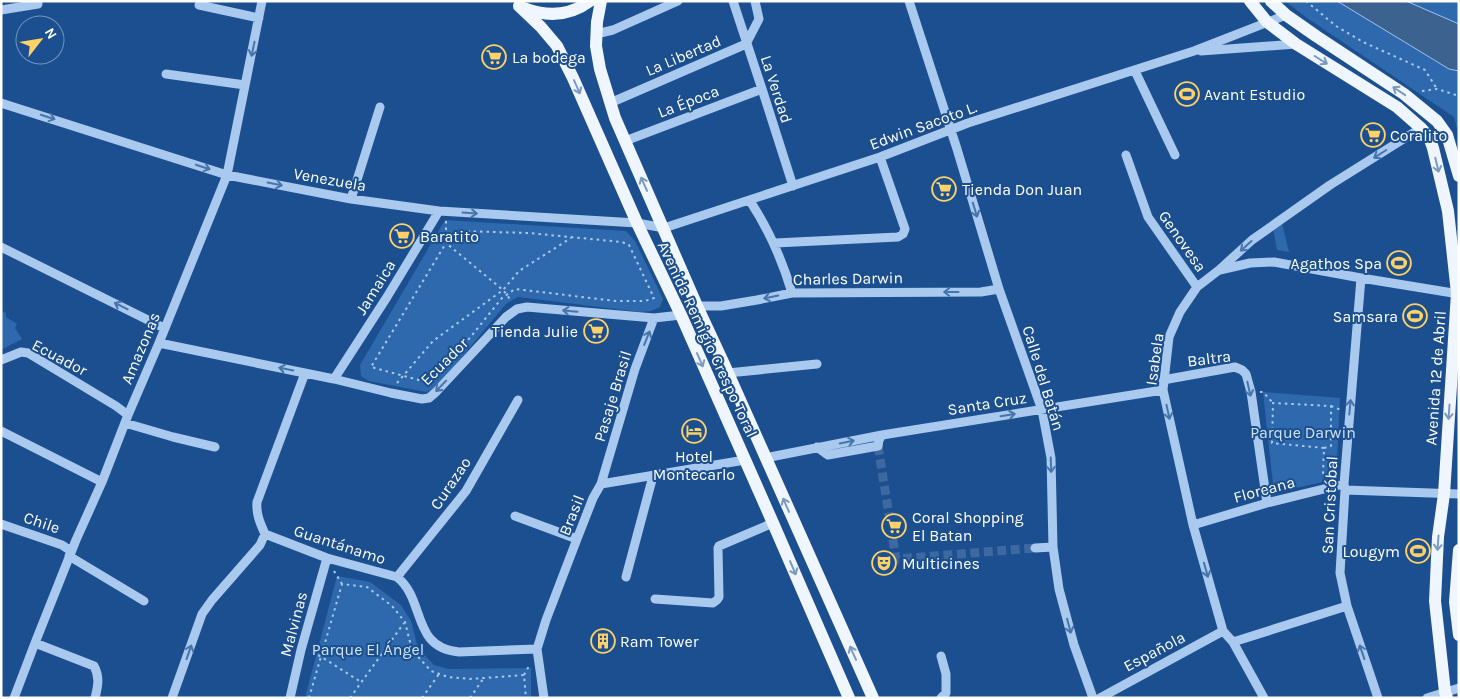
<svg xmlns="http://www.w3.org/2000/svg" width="1460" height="699" font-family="Karla,sans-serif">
<rect width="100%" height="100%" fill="#1b4f8f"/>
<path fill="#2e69ad" d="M1285 1H1337L1449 69 1459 71V137L1454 117 1307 18Z
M1404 1H1459V24L1408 3Z
M445 220 626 231 635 241 663 299 660 307 651 311 640 312 518 297 506 304 436 388 426 392 369 381 361 376 360 365Z
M1282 223 1289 252 1277 250 1273 229Z
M1 311 6 313V317L17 324 15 328 22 339 1 350Z
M1263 392 1340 398 1336 479 1274 493Z
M337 576 370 582 401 605 411 621 418 648 434 665 449 669 531 668V698H305Z"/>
<path fill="#3c6290" stroke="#9cc4f0" d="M1337 1H1406L1459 24V71L1449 69Z"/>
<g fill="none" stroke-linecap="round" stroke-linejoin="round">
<path stroke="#3d69a0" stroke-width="9" stroke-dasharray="9 4.5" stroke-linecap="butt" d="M878 446 896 559 1035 548"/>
<path stroke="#a9c9ee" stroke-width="2" stroke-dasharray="2.5 4" stroke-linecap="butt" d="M1306 1 1336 26 1363 42 1425 70 1437 89
M1422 91 1437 89 1459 96
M460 350 502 298 515 289 616 301H645L654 298 629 245 622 242 529 233 458 231 446 243 503 290 507 295 511 301
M432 381 426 382 371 367 446 243V221
M397 383 433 341 503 290 519 271 571 238
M1260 392H1263L1273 403
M1331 406 1341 410
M1324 448 1331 446V406L1273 403 1272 443 1324 448 1323 474 1330 477
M334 571 342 584
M312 653 320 656 361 682
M524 675 529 666
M309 698 342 584 367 587 392 606 405 622 412 650 431 671 448 677 470 679 524 675 526 698
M350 698 404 623
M422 698 439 674
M470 698 483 679"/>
<path stroke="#a9c9ee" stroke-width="9" d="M733 1 762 89 793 186
M909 1 957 149 999 289 1042 410 1051 458 1053 547 1059 589 1074 645 1093 698
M199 5 259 18
M1 10 38 4
M596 34 613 30 678 1
M1201 51 1296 44
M1135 71 1175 155
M166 74 245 85
M1 103 227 175 351 199 439 211 637 223 664 228 880 157 968 123 1194 51 1286 15
M610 103 746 44 759 19 755 1
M625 141 762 89
M1126 155 1148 217 1197 287
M351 199 380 107
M750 201C769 230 782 259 792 293
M775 243 898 237 903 234 905 229 880 157
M1 247 164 328
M1220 270 1250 263 1274 262 1361 278 1459 294
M1361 278 1344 484 1345 490 1340 573 1347 606 1378 698
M697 306H721L757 300 792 293 981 292 999 289
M159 343 334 379 391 393 422 399 429 398 436 392 506 317 517 309 527 307 654 318 681 315
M1 360 21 352 28 353 116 406 128 415
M305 373 257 502C256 514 260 523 265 534L327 558 397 577C426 600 411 648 459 652L537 649
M728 373 817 364
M334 379 387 297 439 211
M1163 380 1235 367 1242 370 1246 374 1251 392 1267 503
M125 423 173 437 215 447
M1 431 102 482
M817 447 828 455 878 446 879 440 882 435
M765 458 882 435 1163 390
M601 484 635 369 654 318
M1345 490 1459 494
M515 516 577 539
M1 524 62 545 71 551
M1193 525 1267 503 1344 484
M1035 548 1053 547
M69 556 144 601
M397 577 466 491 518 400
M626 577 653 476
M655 599 713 603 717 600 719 597 718 548 719 546 773 523
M1233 642 1347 606
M35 643 94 666C100 677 98 686 95 698
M14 698 35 643 76 540 102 482 128 415 159 343 227 175 262 1
M172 698 202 614 212 600 260 545 265 534
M290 698 301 650 327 558
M544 698 537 649 546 620 577 539 593 498 601 484 745 460
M941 698 946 693V674L941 656
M1100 698 1223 631
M1264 698 1233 642 1223 631 1193 525 1163 390 1169 337 1180 312 1197 287 1219 270 1252 240 1330 185 1421 128
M1427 698 1459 688"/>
<path stroke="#f0f6ff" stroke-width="12" d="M601 1 597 22 596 46 600 69 615 118 697 306 724 364 873 698
M1250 1 1267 22 1296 44 1397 107 1421 128 1429 137 1433 148 1448 211 1457 293 1444 494 1438 537 1435 601 1445 692 1447 698
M1271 1 1286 15 1316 36 1404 94 1437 121 1447 135 1459 176
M519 6 541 27 557 46 573 78 637 223 681 315 773 523 849 698
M524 8C547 17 570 16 590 1
M1459 550 1455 602 1459 635"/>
</g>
<defs><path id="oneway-shaft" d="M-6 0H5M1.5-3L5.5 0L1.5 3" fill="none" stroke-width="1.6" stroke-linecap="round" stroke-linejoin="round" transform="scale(1.25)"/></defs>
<g stroke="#4674ac">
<use href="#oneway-shaft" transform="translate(253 49) rotate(102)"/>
<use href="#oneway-shaft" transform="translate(48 117) rotate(18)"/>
<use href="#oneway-shaft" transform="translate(1380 154) rotate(148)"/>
<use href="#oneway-shaft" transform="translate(203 167) rotate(18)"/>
<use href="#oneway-shaft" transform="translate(275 184) rotate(11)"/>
<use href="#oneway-shaft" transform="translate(975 210) rotate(73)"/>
<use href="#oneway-shaft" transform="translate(470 213) rotate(4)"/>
<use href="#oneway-shaft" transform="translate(1246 246) rotate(138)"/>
<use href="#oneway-shaft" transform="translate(951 292) rotate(180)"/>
<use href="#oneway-shaft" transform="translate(771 297) rotate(168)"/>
<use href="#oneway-shaft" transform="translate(121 306) rotate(-153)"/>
<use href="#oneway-shaft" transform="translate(570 311) rotate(-175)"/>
<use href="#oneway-shaft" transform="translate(647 338) rotate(-68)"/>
<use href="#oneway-shaft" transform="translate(286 369) rotate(-168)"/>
<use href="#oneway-shaft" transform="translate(441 386) rotate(134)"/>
<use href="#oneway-shaft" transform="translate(1249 389) rotate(77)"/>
<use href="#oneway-shaft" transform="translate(1350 407) rotate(-85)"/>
<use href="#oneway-shaft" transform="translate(1168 412) rotate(78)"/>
<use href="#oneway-shaft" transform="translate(1008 415) rotate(-9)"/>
<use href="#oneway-shaft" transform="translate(847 442) rotate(-11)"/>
<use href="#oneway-shaft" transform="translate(1051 465) rotate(88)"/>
<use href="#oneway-shaft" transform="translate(1206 570) rotate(74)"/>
<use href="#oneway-shaft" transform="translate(1069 626) rotate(75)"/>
<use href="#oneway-shaft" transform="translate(189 652) rotate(-71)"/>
<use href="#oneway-shaft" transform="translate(1362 652) rotate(-109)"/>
</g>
<g stroke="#7b9ac1">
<use href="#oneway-shaft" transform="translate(1321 60) rotate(32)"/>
<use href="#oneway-shaft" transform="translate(577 87) rotate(66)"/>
<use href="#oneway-shaft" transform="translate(1399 91) rotate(-146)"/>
<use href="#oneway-shaft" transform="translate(1437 165) rotate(77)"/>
<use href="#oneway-shaft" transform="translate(644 184) rotate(-114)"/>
<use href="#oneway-shaft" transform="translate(700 360) rotate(66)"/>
<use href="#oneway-shaft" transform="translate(1449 412) rotate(94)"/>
<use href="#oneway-shaft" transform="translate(786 505) rotate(-114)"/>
<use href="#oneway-shaft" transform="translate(1438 543) rotate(94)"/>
<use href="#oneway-shaft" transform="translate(793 568) rotate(67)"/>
<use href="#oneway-shaft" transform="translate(853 653) rotate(-114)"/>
</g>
<defs>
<g id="supermarket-ring" transform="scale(1.25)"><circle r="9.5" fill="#1b4f8f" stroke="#ffd166" stroke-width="1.5"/><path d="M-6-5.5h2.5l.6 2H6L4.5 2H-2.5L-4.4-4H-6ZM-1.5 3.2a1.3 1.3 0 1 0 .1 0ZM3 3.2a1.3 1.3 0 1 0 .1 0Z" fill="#ffd166"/></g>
<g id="stadium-ring" transform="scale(1.25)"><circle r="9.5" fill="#1b4f8f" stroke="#ffd166" stroke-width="1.5"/><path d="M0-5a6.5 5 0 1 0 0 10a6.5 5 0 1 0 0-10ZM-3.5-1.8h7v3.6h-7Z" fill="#ffd166"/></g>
<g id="hotel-ring" transform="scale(1.25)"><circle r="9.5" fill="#1b4f8f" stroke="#ffd166" stroke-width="1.5"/><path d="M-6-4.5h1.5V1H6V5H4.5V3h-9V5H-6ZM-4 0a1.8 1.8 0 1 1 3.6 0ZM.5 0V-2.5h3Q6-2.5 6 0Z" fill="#ffd166"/></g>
<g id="theatre-ring" transform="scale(1.25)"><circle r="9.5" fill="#1b4f8f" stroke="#ffd166" stroke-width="1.5"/><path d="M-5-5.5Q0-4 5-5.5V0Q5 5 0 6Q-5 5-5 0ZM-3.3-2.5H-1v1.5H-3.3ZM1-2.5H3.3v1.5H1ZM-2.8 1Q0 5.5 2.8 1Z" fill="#ffd166"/></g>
<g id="building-ring" transform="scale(1.25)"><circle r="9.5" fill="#1b4f8f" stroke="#ffd166" stroke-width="1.5"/><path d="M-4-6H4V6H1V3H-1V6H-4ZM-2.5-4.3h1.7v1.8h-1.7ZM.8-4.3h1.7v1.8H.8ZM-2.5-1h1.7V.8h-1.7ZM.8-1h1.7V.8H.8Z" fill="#ffd166"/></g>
</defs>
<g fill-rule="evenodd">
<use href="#supermarket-ring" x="494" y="57"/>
<use href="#stadium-ring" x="1187" y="94"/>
<use href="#supermarket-ring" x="1373" y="135"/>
<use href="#supermarket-ring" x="944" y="189"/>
<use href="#supermarket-ring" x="402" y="236"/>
<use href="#stadium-ring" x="1399" y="263"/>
<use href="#stadium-ring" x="1415" y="316"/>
<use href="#supermarket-ring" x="596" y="331"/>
<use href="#hotel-ring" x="694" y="431"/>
<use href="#supermarket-ring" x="894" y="526"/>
<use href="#stadium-ring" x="1418" y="551"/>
<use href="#theatre-ring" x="884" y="563"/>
<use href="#building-ring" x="603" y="641"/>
</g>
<g text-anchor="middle" stroke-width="4" stroke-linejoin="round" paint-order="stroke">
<g font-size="16" fill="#fff" stroke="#1b4f8f">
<text transform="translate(683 55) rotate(-23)" y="6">La Libertad</text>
<text transform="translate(777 89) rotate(72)" y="6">La Verdad</text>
<text transform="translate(688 101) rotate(-21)" y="6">La Época</text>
<text transform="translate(923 125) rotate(-20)" y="6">Edwin Sacoto L.</text>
<text transform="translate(330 179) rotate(10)" y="6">Venezuela</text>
<text transform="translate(1183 241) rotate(55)" y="6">Genovesa</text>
<text transform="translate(848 278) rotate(-1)" y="6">Charles Darwin</text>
<text transform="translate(375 287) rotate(-58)" y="6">Jamaica</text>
<text transform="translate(708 339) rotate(65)" y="6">Avenida Remigio Crespo Toral</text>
<text transform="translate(140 348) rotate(-67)" y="6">Amazonas</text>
<text transform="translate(60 357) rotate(28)" y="6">Ecuador</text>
<text transform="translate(1209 358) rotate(-7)" y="6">Baltra</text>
<text transform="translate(1154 359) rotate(-82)" y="6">Isabela</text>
<text transform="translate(444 361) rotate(-45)" y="6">Ecuador</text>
<text transform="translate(1044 378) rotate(73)" y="6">Calle del Batán</text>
<text transform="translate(1435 378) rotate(-86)" y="6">Avenida 12 de Abril</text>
<text transform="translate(612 396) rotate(-73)" y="6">Pasaje Brasil</text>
<text transform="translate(987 403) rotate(-9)" y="6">Santa Cruz</text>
<text transform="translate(450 483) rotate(-56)" y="6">Curazao</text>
<text transform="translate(1264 489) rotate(-15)" y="6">Floreana</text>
<text transform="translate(1329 505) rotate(-87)" y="6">San Cristóbal</text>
<text transform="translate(571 515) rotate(-68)" y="6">Brasil</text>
<text transform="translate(42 522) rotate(19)" y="6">Chile</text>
<text transform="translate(340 544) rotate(18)" y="6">Guantánamo</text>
<text transform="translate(293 624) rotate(-75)" y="6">Malvinas</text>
<text transform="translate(1154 651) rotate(-28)" y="6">Española</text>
</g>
<g font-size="16" fill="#fff" stroke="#1b4f8f" text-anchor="start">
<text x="512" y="63">La bodega</text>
<text x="1204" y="100">Avant Estudio</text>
<text x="1390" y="141">Coralito</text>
<text x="962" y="195">Tienda Don Juan</text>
<text x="420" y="242">Baratito</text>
<text x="1382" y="269" text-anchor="end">Agathos Spa</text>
<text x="1398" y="322" text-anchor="end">Samsara</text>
<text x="578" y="337" text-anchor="end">Tienda Julie</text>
<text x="694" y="462" text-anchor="middle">Hotel<tspan x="694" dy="18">Montecarlo</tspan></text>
<text x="912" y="523">Coral Shopping<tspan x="912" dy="18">El Batan</tspan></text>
<text x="1400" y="557" text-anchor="end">Lougym</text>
<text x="902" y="569">Multicines</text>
<text x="620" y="647">Ram Tower</text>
</g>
<g font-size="16" fill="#cfe3fa" stroke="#1b4f8f">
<text x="1303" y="438">Parque Darwin</text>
<text x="368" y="655">Parque El Ángel</text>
</g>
</g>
<rect width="1460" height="699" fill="none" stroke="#ffffff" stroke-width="5"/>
<g transform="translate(40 40) rotate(59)"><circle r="24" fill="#1b4f8f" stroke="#7695bc"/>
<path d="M0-4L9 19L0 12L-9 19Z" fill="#ffd166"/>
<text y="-8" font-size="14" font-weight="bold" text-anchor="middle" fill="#ffffff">N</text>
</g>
</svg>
